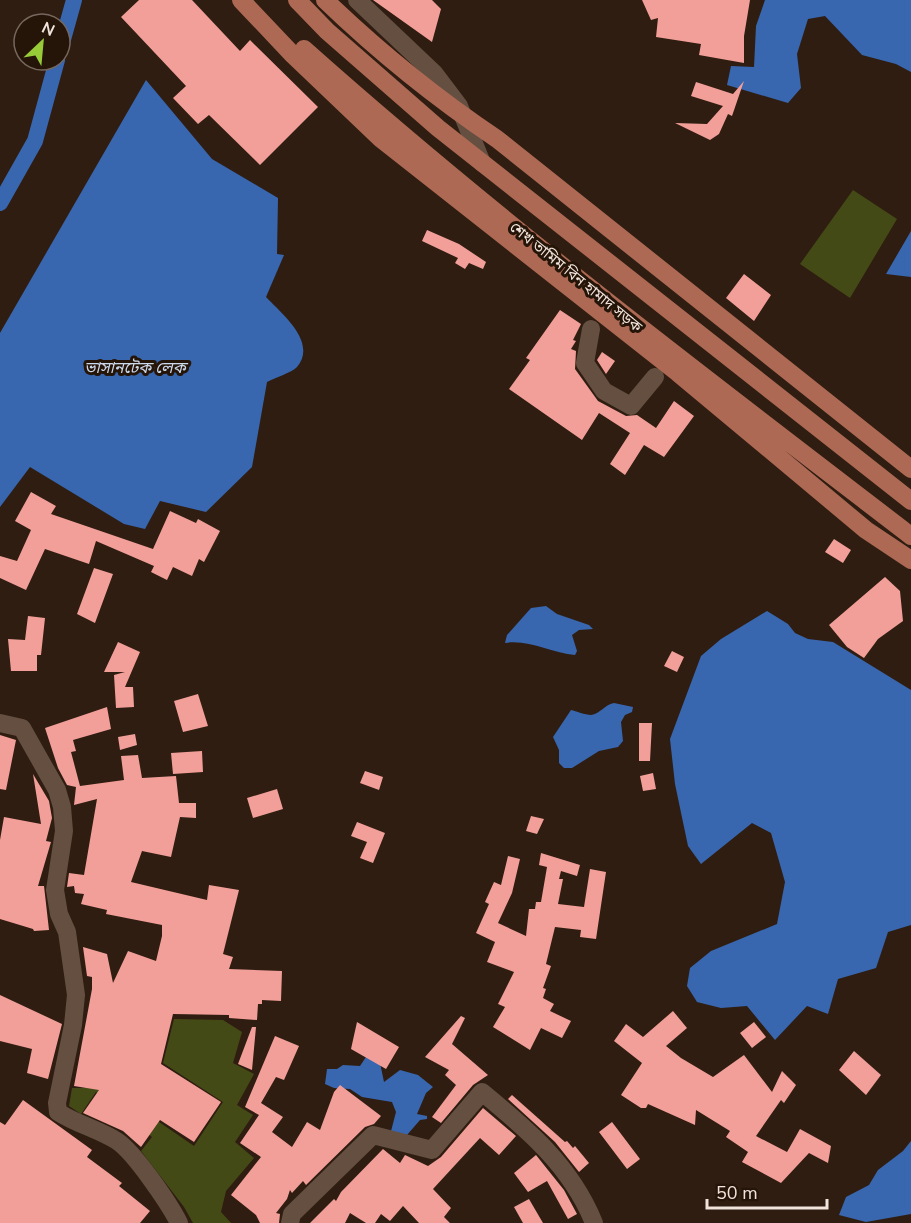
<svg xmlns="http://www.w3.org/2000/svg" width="911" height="1223" font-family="'Nunito Sans','Noto Sans Bengali',sans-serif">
<rect width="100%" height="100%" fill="#2f1d11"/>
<path fill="#444a16" d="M853 190 897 219 850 298 800 264Z
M174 1019 223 1020 242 1032 233 1063 254 1074 237 1105 253 1115 235 1142 254 1158 226 1191 221 1212 231 1223H193L184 1207 141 1151 152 1137 96 1092 81 1114 69 1106 72 1088H97L127 1100 194 1146 223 1102 163 1063Z"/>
<path fill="#3867b0" d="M765 0H911V72L896 64 862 55 825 16 808 19 797 54 801 88 788 103 727 85 731 66 754 67 756 26Z
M146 80 212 159 278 198 277 254 284 255 266 297C281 313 318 342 297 367 291 373 276 377 267 382L252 467 206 512 160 501 145 529 124 524 30 467 0 507V333Z
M911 231V277L886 274Z
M546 606 557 614 589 625 593 629 579 630 572 635 577 651 575 655C552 653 528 639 505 643L507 635 531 608Z
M767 611 788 624 795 633 808 639 833 642 911 690V925L888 932 876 968 838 979 828 1014 807 1006 775 1040 747 1006 721 1008 697 1002 687 986 690 968 711 951 777 924 785 882 771 833 752 823 701 864 688 846 675 784 670 739 701 656 721 639Z
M614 703 633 707 632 712 625 715 621 722 623 741 618 747 599 751 572 768H564L559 763V750L553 737 571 710C576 711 585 715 591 715 600 714 604 705 614 703Z
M368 1054 379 1058 384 1082 400 1070 418 1075 433 1087 426 1093 417 1114 427 1116V1119L420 1120 407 1135H390L396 1112 392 1102 362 1097 350 1089 334 1088 325 1084 327 1069H337L343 1065 360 1066Z
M911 1141V1214L866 1222 839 1215 846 1197 869 1185 878 1170 903 1151Z"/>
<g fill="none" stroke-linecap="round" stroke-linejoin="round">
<path stroke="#3867b0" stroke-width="16" d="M60 50 74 0
M0 203 35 141 57 60"/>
</g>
<path fill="#f39f99" d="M139 0H192L240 51 250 40 318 107 260 165 209 115 198 124 173 98 186 86 121 17Z
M373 0H432L441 9 432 42Z
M642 0H750L744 36V63L699 55 701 44 656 37 658 18 651 20Z
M744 81 732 116 728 114 719 134 710 140 675 123 707 124 723 106 691 96 696 82 733 94Z
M427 230 459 244 486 262 483 269 469 263 465 269 455 263 458 258 422 241Z
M744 274 771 295 754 321 726 298Z
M560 310 581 324 573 340 576 341 571 349 576 351 575 369 598 401 626 416 637 415 656 428 674 401 694 416 664 457 644 445 625 475 610 464 630 433 599 413 582 440 509 389 530 360 526 358Z
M602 352 615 361 606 374 597 360Z
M31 492 56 506 51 514 153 549 170 511 196 523 198 519 220 531 204 562 199 559 192 576 173 567 167 580 151 572 154 566 96 541 89 564 45 549 26 590 0 578V556L17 561 31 530 15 521Z
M834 539 851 550 843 563 825 552Z
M94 568 113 574 95 623 77 614Z
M885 577 900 591 903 621 878 639 864 658 847 647 829 625Z
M28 616 45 618 41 655H37V671H11L8 639 25 640Z
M118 642 140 652 125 687H133L134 707 116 708 114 675 125 672H104Z
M672 651 684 657 677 672 664 666Z
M198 694 208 726 183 732 174 701Z
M107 707 111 729 73 740 76 751 71 752 80 786 124 780 121 756 138 755 142 778 176 776 179 803H196V818L180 817 171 857 142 851 131 882 207 900 209 885 239 890 223 954 233 957 229 969 282 971 281 1001 262 1000V1004H258L257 1020 229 1018V1015L173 1014 161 1064 221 1102 194 1142 160 1120 141 1147 123 1131 83 1113 99 1090 74 1086 92 989V977L87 976 83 947 107 954 113 983 128 951 156 961 162 936V925L106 914 107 910 81 904 84 894 75 893 74 886 67 887 69 873 84 875 97 799 74 805 76 787 67 785 58 768 45 728Z
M639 723H652L650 761H639Z
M135 734 137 745 120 750 118 737Z
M0 735 16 740 6 790 0 789Z
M202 751 203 772 173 774 171 753Z
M365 771 383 777 379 790 360 783Z
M653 773 656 789 643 791 640 776Z
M33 774 49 801 52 818 46 841 51 842 38 886H44L49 930 34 931 33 929 0 919V840L4 817 41 824Z
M277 789 283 809 253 818 247 798Z
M531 816 544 819 537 834 526 831Z
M357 822 385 833 373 863 360 858 367 842 351 836Z
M541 853 580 865 577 876 561 871 559 879H563L558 904 584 907 590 869 606 872 596 939 580 937 581 930 555 927 546 964 551 966 543 988 546 989 543 998 554 1004 550 1011 571 1021 562 1038 541 1028 530 1050 493 1027 505 1007 498 1004 514 972 487 962 495 942 476 933 489 904 485 902 494 882 501 885 508 856 520 859 512 893 498 923 526 936 529 909H535L536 902H541L547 867 539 865Z
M0 995 62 1024 48 1079 27 1073 32 1049 0 1041Z
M673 1011 687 1028 666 1046 681 1058 713 1077 744 1055 772 1092 782 1071 796 1085 784 1103 781 1100 756 1136 787 1152 800 1129 831 1146 828 1163 809 1153 781 1183 742 1162 748 1152 726 1137 730 1131 696 1110 695 1125 648 1104 646 1108H641L621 1095 642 1063 614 1041 626 1024 643 1037Z
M461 1016 465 1018 452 1044 488 1075 473 1085 441 1123 432 1117 456 1085 445 1075 449 1070 425 1057Z
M357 1022 399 1047 386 1069 351 1049Z
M754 1022 766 1037 752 1048 740 1033Z
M252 1027H256L252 1070 238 1064Z
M275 1036 299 1046 284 1080 276 1077 261 1103 283 1117 272 1132 292 1147 307 1122 320 1130 334 1092 340 1085 381 1116 374 1124 365 1127 306 1185 303 1181 292 1193 290 1190 287 1199 276 1213 280 1214 279 1223H260L256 1215 231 1195 261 1157 240 1143 259 1115 245 1107Z
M854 1051 881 1075 866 1095 839 1070Z
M512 1095 565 1142 567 1141 573 1148 575 1146 589 1163 579 1172 555 1142 508 1099Z
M23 1100 92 1150 87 1157 122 1183 119 1186 150 1211 140 1223H0V1122L5 1125Z
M483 1108 516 1136 499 1155 480 1138 433 1189 451 1208 444 1217 450 1223H419L403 1206 390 1221 381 1214 375 1223H366L350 1213 345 1223H310L334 1199 336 1201 341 1192 383 1149 400 1163 405 1155 428 1166 441 1157Z
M612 1122 640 1159 627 1169 599 1132Z
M536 1155 564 1190 577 1214 568 1219 547 1181 528 1192 514 1173Z
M529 1199 543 1223H523L514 1207Z"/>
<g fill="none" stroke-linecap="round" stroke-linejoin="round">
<path stroke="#644f41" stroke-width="18" d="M357 0 434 73 459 106 482 163
M591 329 585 363 604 391 631 406 655 377
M0 723 22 728 57 790 62 807 64 831 55 890 59 914 67 932 76 995 73 1025 57 1103 58 1112C76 1124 98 1129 117 1141 134 1152 169 1203 179 1223
M290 1223 292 1214 373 1135 432 1150 482 1092C528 1130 571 1166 594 1223"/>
<path stroke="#ad6954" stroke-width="18" d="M241 0 293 55 381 139 678 373 866 530 911 560
M297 0 327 31 438 128 911 501
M325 0C378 51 436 98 497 139L911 469
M304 49C498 222 705 378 911 536"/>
</g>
<g text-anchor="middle" stroke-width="6" stroke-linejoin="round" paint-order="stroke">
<g font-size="15" fill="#f1e4dc" stroke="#251408">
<text transform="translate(576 277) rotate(39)" y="5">শেখ তামিম বিন হামাদ সড়ক</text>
</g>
<g font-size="16" font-style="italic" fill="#ccd9ed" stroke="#251408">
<text x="135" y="373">ভাসানটেক লেক</text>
</g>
</g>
<g transform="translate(42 42) rotate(26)"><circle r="28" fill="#251408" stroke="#77675d" stroke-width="1.5"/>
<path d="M0-4.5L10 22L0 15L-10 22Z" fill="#98cb38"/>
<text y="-9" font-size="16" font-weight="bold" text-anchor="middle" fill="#f1e4dc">N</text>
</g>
<path d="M707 1199v9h120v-9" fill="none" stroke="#f1e4dc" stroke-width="3"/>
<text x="716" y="1199" font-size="18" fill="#f1e4dc" stroke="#251408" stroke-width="4.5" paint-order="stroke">50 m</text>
</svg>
